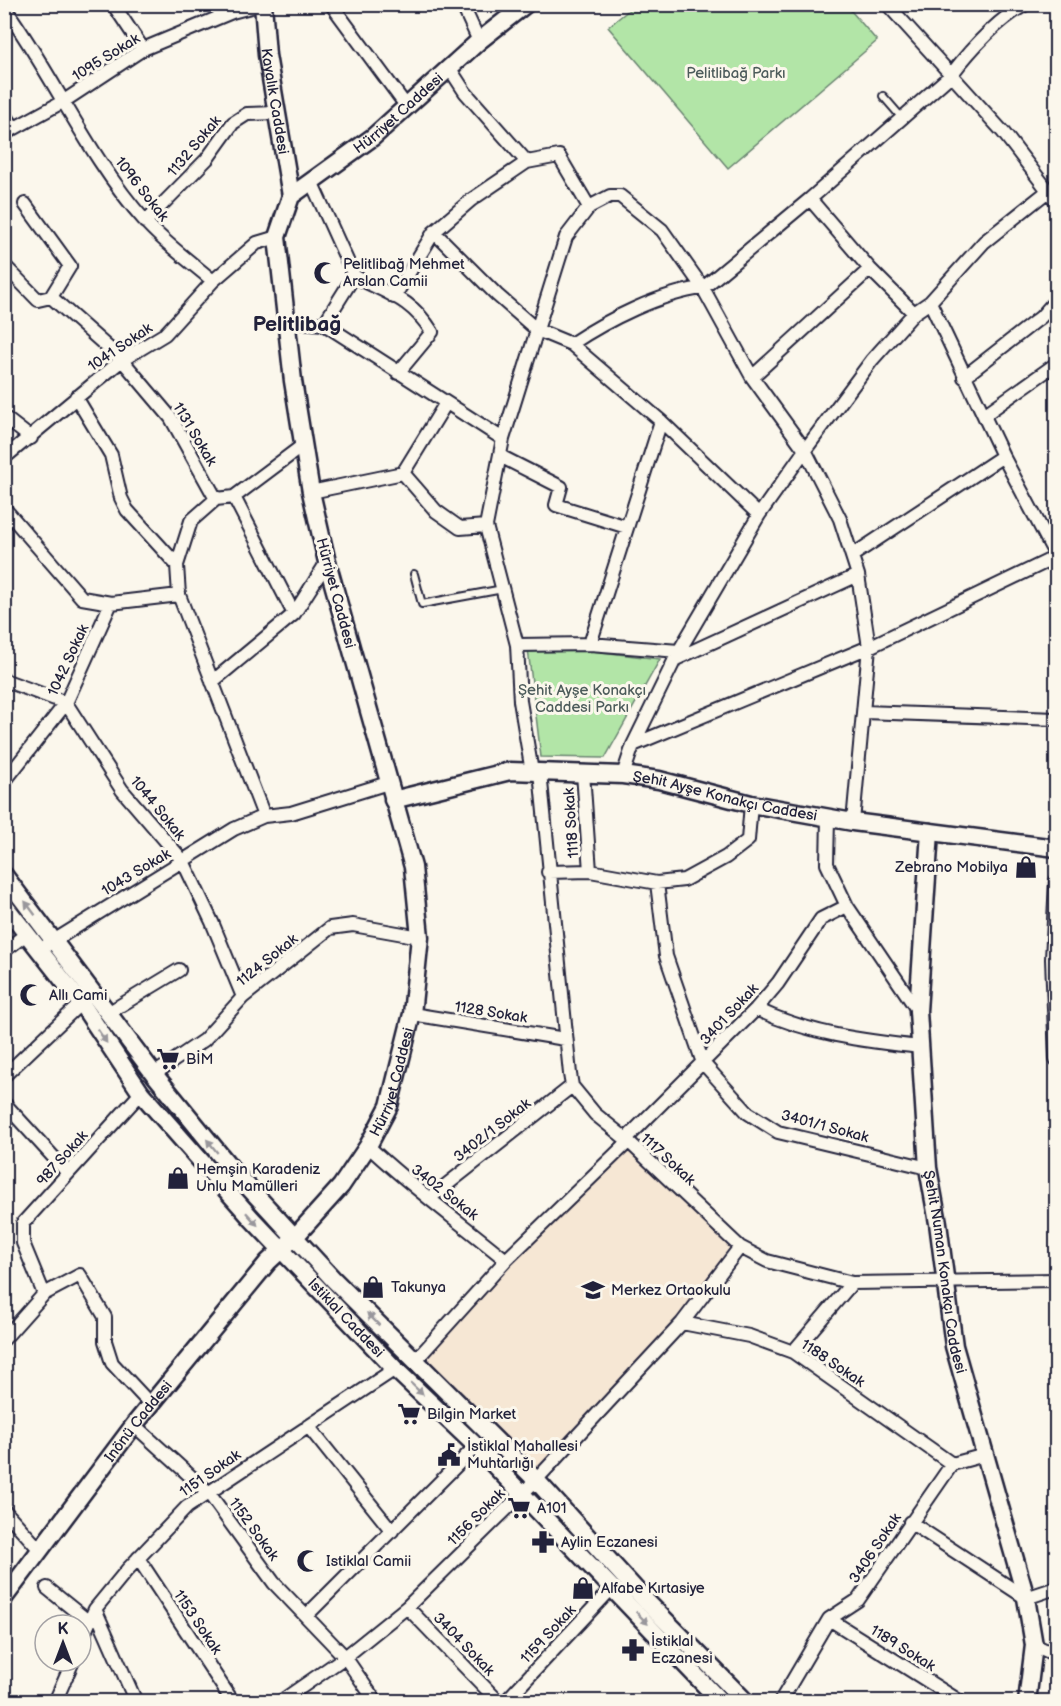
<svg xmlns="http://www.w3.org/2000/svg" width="1061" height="1706" font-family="'Balsamiq Sans',sans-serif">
<rect width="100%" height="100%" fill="#fbf7ec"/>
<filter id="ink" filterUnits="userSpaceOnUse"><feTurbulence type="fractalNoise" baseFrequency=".0167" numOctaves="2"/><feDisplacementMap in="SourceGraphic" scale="12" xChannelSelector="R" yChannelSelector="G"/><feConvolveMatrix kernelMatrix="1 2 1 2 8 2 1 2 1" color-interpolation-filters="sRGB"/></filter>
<g filter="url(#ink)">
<path fill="#f6e7d4" d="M628 1142 740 1247 682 1323 536 1480 415 1361Z"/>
<path fill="#b2e5a7" stroke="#6a8471" stroke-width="1.5" d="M635 5H846L877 41 728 168 608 27Z
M528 649 593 651 660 659 605 758 541 757Z"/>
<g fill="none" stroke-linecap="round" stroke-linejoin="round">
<g stroke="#22223b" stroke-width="10">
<path id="lane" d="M883 96 902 118
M414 574 422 604 503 589"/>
</g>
<g stroke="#22223b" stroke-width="16">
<path id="street" d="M113 4 143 49
M331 4 407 107
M462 4 479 41
M887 4 1003 132 1056 201
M4 7C54 76 88 157 145 221 164 243 191 262 213 281
M450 69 465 92 527 162
M4 113 14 128
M4 134 64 101 143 49 232 12 262 4
M311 181 354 276
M810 199 870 269 914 313
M25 204 70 266 51 297
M145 222 207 159 233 123 247 114 277 113
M434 232 497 295 537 330 571 344 661 421 759 515
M4 265 38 300 51 297 122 360 171 418 216 499
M394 297 434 232 471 200 527 162 559 156 589 207
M930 302 1003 456 1056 556
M285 321 324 324 503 439
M324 324 354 276C388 294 411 298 432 332L398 373
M571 344C607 320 660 293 703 288L810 199 951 75C971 49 997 20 1026 4
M752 377 870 269
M964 377 1041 317 1056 300
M76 397 111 455 121 498 127 510 177 565
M446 403 403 473 436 511 460 528 486 526
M984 415 1056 364
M4 417 31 438
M500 456 561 487 556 505 627 527
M4 458 122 360 165 334 213 281 257 243 277 237
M311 492 403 473
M234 497 294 614
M4 508 82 598 111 603 179 595
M853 555 1003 456
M590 644 661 421
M517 645 590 644 679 651
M678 658 858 575
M4 680 66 703 122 790 183 861 212 922 243 997
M212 682 294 614 327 562
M864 712 1056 719
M633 745 869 647 1056 557
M532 772 520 701 517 645 486 526 503 439 566 237 589 207 610 196H620L662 230 703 288 752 377 805 450 840 519 858 575 869 647 853 822
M540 772 570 1074 572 1086 595 1114 626 1139 740 1247 767 1261 852 1283 1056 1280
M583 773 590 871
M623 775 633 745 679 651 759 515 805 450 872 360 914 313 930 302 984 242 1048 191
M4 782 66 703 111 603
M264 816 179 595 177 565 191 521 216 499 234 497 302 446
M828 818 827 864 847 906 918 1011
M548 872 590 871 657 883 684 880 726 857 748 840 751 804
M1056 881 1052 959 1056 1059
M657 883 666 956 703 1063 748 1113 778 1132 928 1168
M47 945 234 829 264 816 291 813 388 783
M4 951 25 935
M756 1009C809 1034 863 1041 921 1047
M108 1013 179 970
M412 1014 565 1039
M154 1074 204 1040 243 997 330 928 353 925 420 937
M4 1076 81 1003
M4 1103 68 1173
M626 1139 756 1009 778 983 821 919 847 906
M368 1146C411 1187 460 1222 506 1260
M431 1197 572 1086
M44 1294 80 1275 105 1317V1341L112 1363 151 1405
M682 1323 749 1336 793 1352 952 1464
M4 1339 44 1294 23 1243V1223L141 1093
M793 1352 852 1283
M415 1361 506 1260 628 1142
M134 1425 208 1492 274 1583 345 1657 376 1702
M308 1426 392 1531
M4 1510 40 1550
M910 1522 1026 1598 1056 1588
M138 1558 233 1702
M47 1588 89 1622
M407 1607 499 1702
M95 1609 136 1702
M306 1616 476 1446
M829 1619 961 1702
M81 1641 95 1609 127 1570 187 1507 395 1369
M1034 1645 1056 1655
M55 1702 73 1661
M280 1702 345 1657 407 1607 536 1480 682 1323 740 1247
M505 1702 612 1588
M780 1702 829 1619 858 1600 952 1464 985 1455"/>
</g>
<g stroke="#22223b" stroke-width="21">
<g id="secondary">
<path id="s1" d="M263 4 267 55 291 196"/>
<path id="s2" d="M393 800 510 771 623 775 659 780 751 804 853 822 1056 848"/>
<path id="s3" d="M930 832 918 1011 928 1168 938 1223 954 1346 1026 1598 1034 1645 1027 1702"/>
<path d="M4 875 154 1074 230 1167 334 1280 536 1480 646 1601 746 1702"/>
<path id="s4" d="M4 905 81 1003 141 1093 252 1219 395 1369 476 1446 721 1702"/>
<path id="s5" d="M4 1598 134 1425 268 1262 295 1237 341 1186 368 1146 389 1106 412 1014 420 937 413 867 327 562 311 492 293 381 277 237 291 196 373 137 479 41 526 4"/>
</g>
</g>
<path stroke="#22223b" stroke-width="2" stroke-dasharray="4.5 4.5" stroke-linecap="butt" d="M1047 830 1056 831"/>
<use href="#lane" stroke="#fbf7ec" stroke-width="6"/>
<use href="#street" stroke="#fbf7ec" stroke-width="12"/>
<use href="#secondary" stroke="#fbf7ec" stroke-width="16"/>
</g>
<defs><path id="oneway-solid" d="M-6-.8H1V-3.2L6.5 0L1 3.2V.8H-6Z" transform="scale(1.5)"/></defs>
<g fill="#99979c">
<use href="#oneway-solid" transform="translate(30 908) rotate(-127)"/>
<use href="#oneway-solid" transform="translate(102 1036) rotate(56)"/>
<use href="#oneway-solid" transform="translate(212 1146) rotate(-129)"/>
<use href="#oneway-solid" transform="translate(252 1219) rotate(48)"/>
<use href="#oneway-solid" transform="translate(373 1319) rotate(-135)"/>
<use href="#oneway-solid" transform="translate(417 1389) rotate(44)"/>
<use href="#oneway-solid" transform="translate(642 1618) rotate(46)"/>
</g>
</g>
<defs>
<g id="mosque-bare" transform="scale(1.8)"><path d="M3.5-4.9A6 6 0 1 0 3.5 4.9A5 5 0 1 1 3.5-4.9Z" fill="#22223b" stroke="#fbf7ec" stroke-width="2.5" paint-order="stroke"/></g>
<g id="shop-bare" transform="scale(1.8)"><path d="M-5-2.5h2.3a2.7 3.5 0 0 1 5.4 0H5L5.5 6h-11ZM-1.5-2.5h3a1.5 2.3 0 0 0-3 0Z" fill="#22223b" stroke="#fbf7ec" stroke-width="2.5" paint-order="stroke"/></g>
<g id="supermarket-bare" transform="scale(1.8)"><path d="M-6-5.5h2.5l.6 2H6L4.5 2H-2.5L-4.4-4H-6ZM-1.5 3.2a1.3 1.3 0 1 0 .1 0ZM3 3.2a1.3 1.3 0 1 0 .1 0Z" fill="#22223b" stroke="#fbf7ec" stroke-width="2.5" paint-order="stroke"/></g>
<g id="school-bare" transform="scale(1.8)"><path d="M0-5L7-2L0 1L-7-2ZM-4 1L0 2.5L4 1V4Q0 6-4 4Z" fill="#22223b" stroke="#fbf7ec" stroke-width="2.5" paint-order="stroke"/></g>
<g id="civic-bare" transform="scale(1.8)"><path d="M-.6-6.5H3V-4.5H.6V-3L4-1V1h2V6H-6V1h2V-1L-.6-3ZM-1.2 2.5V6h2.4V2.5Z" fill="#22223b" stroke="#fbf7ec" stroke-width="2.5" paint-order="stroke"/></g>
<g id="pharmacy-bare" transform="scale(1.8)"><path d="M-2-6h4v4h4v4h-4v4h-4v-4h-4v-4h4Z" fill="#22223b" stroke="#fbf7ec" stroke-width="2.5" paint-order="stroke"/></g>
</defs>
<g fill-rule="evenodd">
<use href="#mosque-bare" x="325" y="273"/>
<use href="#shop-bare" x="1026" y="867"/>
<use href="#mosque-bare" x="31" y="995"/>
<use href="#supermarket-bare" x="168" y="1059"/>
<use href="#shop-bare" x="178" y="1178"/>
<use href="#shop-bare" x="373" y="1287"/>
<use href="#school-bare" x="593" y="1290"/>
<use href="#supermarket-bare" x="409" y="1414"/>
<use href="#civic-bare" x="449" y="1455"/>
<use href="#supermarket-bare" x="519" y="1508"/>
<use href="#pharmacy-bare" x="543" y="1542"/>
<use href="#mosque-bare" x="308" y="1561"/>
<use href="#shop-bare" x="583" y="1588"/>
<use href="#pharmacy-bare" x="633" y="1650"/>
</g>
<g text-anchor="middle" stroke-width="6" stroke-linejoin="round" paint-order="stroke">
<g font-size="15" fill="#22223b" stroke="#fbf7ec">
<text transform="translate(106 57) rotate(-32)" y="5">1095 Sokak</text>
<text dy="5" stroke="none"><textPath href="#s1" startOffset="98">Kayalık Caddesi</textPath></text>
<text dy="5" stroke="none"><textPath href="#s5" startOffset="1694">Hürriyet Caddesi</textPath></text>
<text transform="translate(194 146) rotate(-50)" y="5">1132 Sokak</text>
<text transform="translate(142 189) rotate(52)" y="5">1096 Sokak</text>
<text transform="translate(120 347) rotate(-34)" y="5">1041 Sokak</text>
<text transform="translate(195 434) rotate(59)" y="5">1131 Sokak</text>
<text transform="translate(336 593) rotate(75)" y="5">Hürriyet Caddesi</text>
<text transform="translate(68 660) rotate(-65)" y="5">1042 Sokak</text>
<text dy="5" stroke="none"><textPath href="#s2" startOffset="338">Şehit Ayşe Konakçı Caddesi</textPath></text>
<text transform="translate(158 808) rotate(51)" y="5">1044 Sokak</text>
<text transform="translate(571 823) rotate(-94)" y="5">1118 Sokak</text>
<text transform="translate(136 872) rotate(-31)" y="5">1043 Sokak</text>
<text transform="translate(267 960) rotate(-39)" y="5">1124 Sokak</text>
<text transform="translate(491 1012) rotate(9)" y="5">1128 Sokak</text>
<text transform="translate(729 1014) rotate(-47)" y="5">3401 Sokak</text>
<text dy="5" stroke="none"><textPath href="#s5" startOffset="650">Hürriyet Caddesi</textPath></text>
<text transform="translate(825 1126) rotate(15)" y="5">3401/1 Sokak</text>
<text transform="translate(492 1130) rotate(-38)" y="5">3402/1 Sokak</text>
<text transform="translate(62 1158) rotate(-48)" y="5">987 Sokak</text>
<text transform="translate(668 1159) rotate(43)" y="5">1117 Sokak</text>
<text transform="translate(445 1192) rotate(38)" y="5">3402 Sokak</text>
<text dy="5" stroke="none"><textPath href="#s3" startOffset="442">Şehit Numan Konakçı Caddesi</textPath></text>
<text dy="5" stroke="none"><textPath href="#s4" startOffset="537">İstiklal Caddesi</textPath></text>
<text transform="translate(833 1363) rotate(34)" y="5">1188 Sokak</text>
<text dy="5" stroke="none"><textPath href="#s5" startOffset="222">Inönü Caddesi</textPath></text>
<text transform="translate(210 1473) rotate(-35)" y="5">1151 Sokak</text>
<text transform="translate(476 1517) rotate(-45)" y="5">1156 Sokak</text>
<text transform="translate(254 1529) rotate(54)" y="5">1152 Sokak</text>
<text transform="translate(875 1548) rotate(-56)" y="5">3406 Sokak</text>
<text transform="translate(198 1622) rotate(56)" y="5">1153 Sokak</text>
<text transform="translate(548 1634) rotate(-47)" y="5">1159 Sokak</text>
<text transform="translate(464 1644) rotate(46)" y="5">3404 Sokak</text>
<text transform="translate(903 1648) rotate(32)" y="5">1189 Sokak</text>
</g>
<g font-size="15" fill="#4d5c5b" stroke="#fbf7ec">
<text x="736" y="78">Pelitlibağ Parkı</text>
<text x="582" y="695">Şehit Ayşe Konakçı<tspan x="582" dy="17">Caddesi Parkı</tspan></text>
</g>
<g font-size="15" fill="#22223b" stroke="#fbf7ec" text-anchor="start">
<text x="343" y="269">Pelitlibağ Mehmet<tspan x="343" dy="17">Arslan Camii</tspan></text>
<text x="1008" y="872" text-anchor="end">Zebrano Mobilya</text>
<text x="49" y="1000">Allı Cami</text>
<text x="186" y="1064">BİM</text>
<text x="196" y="1174">Hemşin Karadeniz<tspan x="196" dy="17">Unlu Mamülleri</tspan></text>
<text x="391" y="1292">Takunya</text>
<text x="611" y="1295">Merkez Ortaokulu</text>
<text x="427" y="1419">Bilgin Market</text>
<text x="467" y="1451">İstiklal Mahallesi<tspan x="467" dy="17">Muhtarlığı</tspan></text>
<text x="537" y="1513">A101</text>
<text x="561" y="1547">Aylin Eczanesi</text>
<text x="326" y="1566">Istiklal Camii</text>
<text x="601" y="1593">Alfabe Kırtasiye</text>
<text x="651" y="1646">İstiklal<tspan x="651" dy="17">Eczanesi</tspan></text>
</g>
<g font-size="21" font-weight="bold" fill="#22223b" stroke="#fbf7ec">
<text x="297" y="331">Pelitlibağ</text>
</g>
</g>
<rect width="1061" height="1706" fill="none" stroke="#fbf7ec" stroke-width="24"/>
<rect x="12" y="12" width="1037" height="1682" fill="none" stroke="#22223b" stroke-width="2" filter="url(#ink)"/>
<g transform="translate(63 1643)"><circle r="28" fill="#fbf7ec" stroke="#a4a2a5" stroke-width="1.5"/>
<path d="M0-4.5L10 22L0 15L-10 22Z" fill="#22223b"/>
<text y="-9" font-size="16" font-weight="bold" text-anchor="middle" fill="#22223b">K</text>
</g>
</svg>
